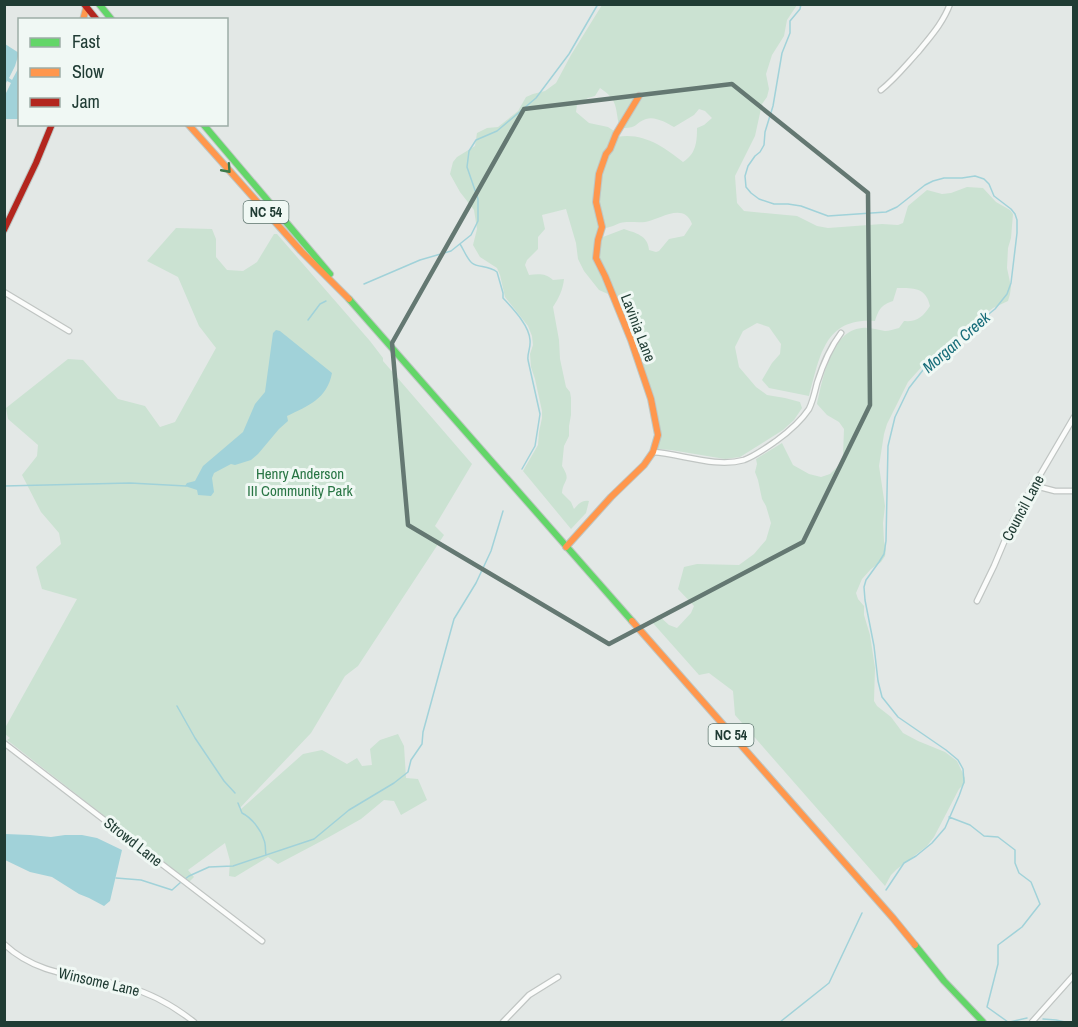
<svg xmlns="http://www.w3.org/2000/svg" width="1078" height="1027" font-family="'Archivo Narrow',sans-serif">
<rect width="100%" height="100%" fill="#e3e8e6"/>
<path fill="#cbe2d2" d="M602 5H797L787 20 784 36 772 55 766 74 769 89 767 97 762 104 755 136 735 176 737 203 744 211 797 216 817 226 828 228 882 224 898 225 903 223 908 206 927 190 942 194 951 193 967 187 983 188 996 202 1010 210 1013 214 1011 238 1008 248 1007 268 1011 287 1010 294 1008 301 993 308 985 314 984 319 976 329 965 332 959 336 927 361 908 382 887 424 884 434 879 466 885 506 883 523 884 541 886 549 885 556 881 562 871 569 862 579 856 593 858 599 864 606V615L870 635 875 668 874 701 877 706 891 717 903 733 918 741 945 752 957 761 965 778V783L959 789 934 837 927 846 897 869 891 875 885 886 735 715 733 691 709 673 699 675 652 622 658 615 669 625 677 628 691 613 694 606 678 589 684 567 697 564 739 565 754 554 766 540 771 523 766 506 762 499 758 480 755 472 757 464 756 459 782 443 793 465 809 474 821 477 830 474 839 465 843 455 844 429 839 422 827 415 817 404C823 379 830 331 862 328 870 327 877 330 885 331 889 331 894 329 899 328L904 321C917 322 923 317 930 306 926 287 913 288 897 288L893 301C881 305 879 309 875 321 824 317 820 357 809 396L769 388 762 380 772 363 780 354 781 344 769 327 757 323 743 331 735 347 739 367 756 387 767 395 785 398 800 402 802 408 794 420 783 430 740 457 725 459 671 450 656 449 661 435 655 399 617 296 598 258 600 242 603 237 624 229C635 233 648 235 649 250L656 252 659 251 669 239 684 236 692 224C684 201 659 220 645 222 637 223 628 221 620 223 615 225 611 227 606 228L603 227 598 203 602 183 601 174 607 162 608 154 611 151 617 137C643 132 664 147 683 162 696 154 697 142 697 128L704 125 712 118 705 111 699 109 694 115 674 127C667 123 655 116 646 119 635 123 638 128 623 128L643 97 638 94 619 125C615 106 618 100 600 88L595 96 588 98 577 105 576 112 589 123 608 127 614 131 609 146 605 150 597 173 593 202 600 226 595 241 593 259 596 267 602 277 608 294 599 290 584 271 578 259 576 243 566 209 542 215 545 229 538 237V249L527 260 525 265 529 275C538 274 546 273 553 280L564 279C563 289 559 298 553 307L559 340 560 359 566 387 570 392 571 398V415L569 426V436L564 446 562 466C572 482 563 479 562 493L571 502 574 509C579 504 581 500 589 501L586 513 571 529 523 471 538 445 539 432 542 418V411L535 379 531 367 530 354 533 345 532 336 528 326 505 297 500 275 497 268 480 257 473 245 477 229 474 210 460 192 450 174 453 162 457 157 475 146 477 133 487 128 498 127 518 111 526 97 533 94 545 91 556 83 571 55Z
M176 228 212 229 216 239V257L227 270 243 271 257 262 274 234H277L370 341 383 358V361L472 464 435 526 444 535 358 666 345 676 311 733 239 809H241L303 754 322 750 347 764 357 758 362 766 372 765 370 749 380 740 398 734 404 746 406 778 418 779 427 800 401 815 394 801 384 800 361 819 329 837 278 864 268 857 235 877 229 876 230 861 225 843 188 870 194 877 189 882 7 740 10 738 5 734V728L77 599 42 589 36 567 61 544 59 533 41 512 22 475 37 456 38 445 8 419 6 408 68 359 83 360 118 399 145 406 160 427 175 422 216 348 199 326 178 277 147 261Z"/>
<path fill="#a1d2d9" d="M5 44 19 53 15 66 9 78 12 80 19 67V119H5V95L11 83 7 81 5 85Z
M276 330 280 331 332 373C327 399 308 406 287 416L288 421 279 429 258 454 251 460 235 465 231 464 214 473 212 478 214 492 211 496 198 495 197 490 185 486 187 483 195 481 203 466 243 432 255 404 265 392 273 333Z
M5 834 30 835 51 837 65 835H82L97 838 122 850 110 901 104 906 89 898 79 894 52 877 30 872 5 860Z"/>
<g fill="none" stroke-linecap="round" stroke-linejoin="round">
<path stroke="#a1d2d9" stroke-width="1.5" d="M801 4 800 9 790 21V33L782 53 773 106 765 132 764 145 760 152 755 156 748 166 745 176 746 187 751 193 759 199 774 204H788L801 206 828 216 886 212 897 207 925 185 933 181 944 178H962L975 176 984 179 989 184 994 196 1011 209 1015 214 1017 220V233L1011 283 1007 294 995 309 941 353 923 370 909 388 895 417 888 446 886 541 884 554 879 562 866 580 864 587 865 600 874 646 878 681 882 697 898 717 946 750 958 760 963 769 964 782 959 796 945 828 932 843 916 856 904 863 886 890
M460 244C464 250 467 259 472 263 478 268 488 265 497 272L503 293V298C513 309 529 325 530 340 531 348 527 353 528 360L540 414 535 446 522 469
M364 284 420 260 451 251 471 235 478 221V199L467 167 469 151 476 140 497 131 536 98 569 54 598 4
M308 320 320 304 326 301
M4 486 130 483 186 486
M177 706 195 738 224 781 235 793
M238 803 242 813C252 818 261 830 264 840 266 844 265 850 266 855
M949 817 970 825 984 836 998 837 1015 850V863L1019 873 1031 882 1040 904 1022 927 998 945V964L987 1007 1008 1022
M116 878 141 880 172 890 181 882
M185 879 189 876 209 867 233 866 314 839 349 810 394 783 408 772 411 760 422 744 423 732 454 619 476 583 491 551 503 511
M1043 1019 1056 1020 1065 1022
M780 1022 829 983 862 913
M1010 1022 1027 1018"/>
<g stroke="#c0c5c3" stroke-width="7">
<path id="street" d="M881 90C895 79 906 65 918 52 930 37 943 23 950 4
M4 292 69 331
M653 452C682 454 715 468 744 460 755 456 766 448 776 441 787 433 801 421 809 409 813 401 815 391 817 383 823 364 829 349 841 333
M1032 485 1055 491H1074
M977 601 994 566 1013 521 1074 417
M4 743 262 941
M4 944C39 977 82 975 125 986 150 993 174 1006 194 1022
M503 1022 529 995 558 977
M1032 1022 1074 975"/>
</g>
<g stroke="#bec6c3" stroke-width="8">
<path id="fast" d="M99 4 112 20
M203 124 330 274
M349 299 632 621
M915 945 944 981 983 1022"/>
</g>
<g stroke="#bec6c3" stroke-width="8">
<path id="slow" d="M83 20 87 5
M188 124 301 251 349 299
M566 547 611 497 644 465 653 452 658 435 651 399 631 340 605 276 596 258 598 240 602 227 596 202 599 174 606 154 610 149 616 134 639 96
M632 621 893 918 915 945"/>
</g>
<g stroke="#bec6c3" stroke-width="8">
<path id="jam" d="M84 4 97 20
M4 230 36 163 52 124"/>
</g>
<use href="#street" stroke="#fbfcfb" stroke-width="4.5"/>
<use href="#fast" stroke="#63d668" stroke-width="6"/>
<use href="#slow" stroke="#ff974d" stroke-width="6"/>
<use href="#jam" stroke="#b3261e" stroke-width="6"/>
</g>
<defs><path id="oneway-chevron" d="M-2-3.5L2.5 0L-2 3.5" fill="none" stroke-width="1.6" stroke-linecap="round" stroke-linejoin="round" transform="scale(1.5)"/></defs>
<use stroke="#3b7a49" href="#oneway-chevron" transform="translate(227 169) rotate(48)"/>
<path fill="none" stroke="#647872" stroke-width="4.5" stroke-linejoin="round" d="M732 84 868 193 870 405 803 542 609 644 408 525 392 343 524 109Z"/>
<g text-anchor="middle" stroke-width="6" stroke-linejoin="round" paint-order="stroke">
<g fill="#f0f8f4" stroke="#5e746e" stroke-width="1.5">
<rect x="243.5" y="201" width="45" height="22" rx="4.5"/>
<rect x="708.5" y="724" width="45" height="22" rx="4.5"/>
</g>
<g font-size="14" font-weight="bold" fill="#203c34">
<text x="266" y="217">NC 54</text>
<text x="731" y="740">NC 54</text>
</g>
<g font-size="15" fill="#203c34" stroke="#f0f8f4">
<text transform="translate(638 328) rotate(69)" y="5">Lavinia Lane</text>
<text transform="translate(1023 508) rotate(-62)" y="5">Council Lane</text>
<text transform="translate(133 842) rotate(38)" y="5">Strowd Lane</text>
<text transform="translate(99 982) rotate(13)" y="5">Winsome Lane</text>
</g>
<g font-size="15" fill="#287544" stroke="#f0f8f4">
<text x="300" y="479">Henry Anderson<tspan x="300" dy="17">III Community Park</tspan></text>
</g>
<g font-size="16" font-style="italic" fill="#186d7a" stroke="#f0f8f4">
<text transform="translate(956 342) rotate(-41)" y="6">Morgan Creek</text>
</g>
</g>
<rect width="1078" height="1027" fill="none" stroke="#203c34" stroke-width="12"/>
<rect x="18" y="18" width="210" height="108" fill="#f0f8f4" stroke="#9dada7" stroke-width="1.5"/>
<rect x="30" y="38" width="30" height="9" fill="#63d668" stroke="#9dada7" stroke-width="1.5"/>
<text x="72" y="48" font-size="18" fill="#203c34">Fast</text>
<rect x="30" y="68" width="30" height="9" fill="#ff974d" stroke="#9dada7" stroke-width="1.5"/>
<text x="72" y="78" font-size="18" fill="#203c34">Slow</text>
<rect x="30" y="98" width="30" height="9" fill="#b3261e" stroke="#9dada7" stroke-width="1.5"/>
<text x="72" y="108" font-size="18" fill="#203c34">Jam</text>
</svg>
